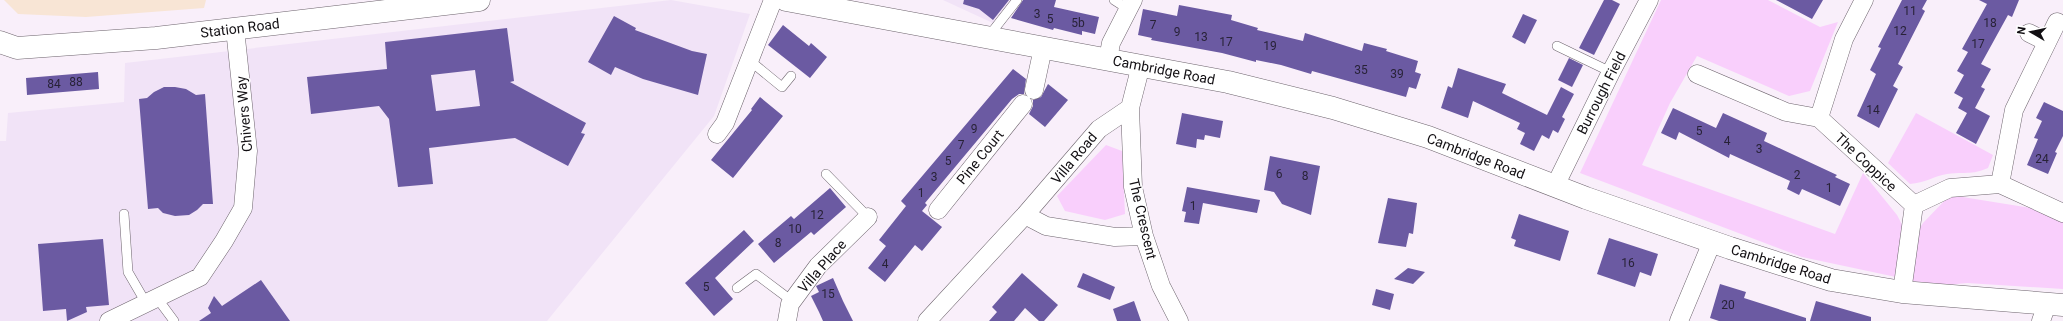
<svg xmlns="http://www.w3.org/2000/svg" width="2063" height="321" font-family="Roboto,sans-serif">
<rect width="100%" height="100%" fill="#f9effa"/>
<path fill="#f1e3f7" d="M671 0 750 14 714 116 547 321H0V141H6L8 113 124 102 125 63Z
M943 0H1020L995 24Z"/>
<path fill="#f8e5d5" d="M4 0H206L204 8 86 17 18 14Z"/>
<path fill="#f9cffc" d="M1661 0H1768L1820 27 1838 22 1810 91 1789 96 1697 56 1670 103 1642 165 1835 234 1863 173 1897 215 1907 234 1896 277 1802 257 1580 173Z
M1916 113 1993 155 1988 168C1969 176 1965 171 1947 174 1934 176 1925 183 1910 184L1888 163Z
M1106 145 1122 151 1125 214 1105 220 1065 211 1057 196Z
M1950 195 2044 210 2063 217V289L1967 283 1947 285 1912 281 1916 234 1923 223Z"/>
<path fill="#6b5aa2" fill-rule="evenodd" d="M964 0H1009L993 20 979 9 963 4Z
M1023 0H1056L1054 7 1099 17 1095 34 1082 31V35L1054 28 1053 30 1011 18Z
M1604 0H1612L1620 4 1594 55 1579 48Z
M1776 0H1823L1812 19Z
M1902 0H1927L1922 9 1925 11 1898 64 1903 67 1893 86 1898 89 1879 128 1857 116 1876 74 1870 70 1881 48 1878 47Z
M1979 0H2019L2012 17 2008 15 1981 64 1991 69 1981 87 1985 89 1975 108 1990 116 1976 144 1956 133 1967 113 1958 108 1963 98 1954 93 1964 75 1957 71 1968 52 1962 49 1987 4Z
M1179 5 1232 15 1231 20 1258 28 1257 30 1303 41 1305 33 1362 51 1364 43 1387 49 1386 51 1418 61 1415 72 1421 74 1416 89 1409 87 1406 97 1312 71 1311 74 1281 65 1256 60V62L1222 53 1151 40 1152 38 1138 35 1143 9 1177 16Z
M1523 14 1537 20 1525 44 1512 37Z
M614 16 636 28 635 30 692 51 707 54 698 95 643 79 615 67 611 75 588 62Z
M783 25 809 46 811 43 827 57 810 78 768 45Z
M507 28 514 81 510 82 586 123 581 133 585 134 568 166 515 138 429 148 433 184 398 187 389 119 379 106 311 114 307 77 387 69 385 42ZM475 70 480 106 436 111 431 75Z
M1569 58 1583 65 1572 87 1558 80Z
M1458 68 1506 84 1502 93 1547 115 1561 87 1574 94 1562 117 1565 119 1558 133 1553 130 1549 139 1542 135 1534 151 1520 144 1525 133 1517 129 1520 123 1473 101 1468 118 1441 108 1448 86 1452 88Z
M1013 69 1026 79 1024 94H1019L1012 99 925 203 927 205 922 211 942 227 922 251 915 245 885 282 868 268 886 246 879 240 906 206 901 201Z
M98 72 99 89 27 95 26 78Z
M1048 84 1068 100 1045 127 1029 114 1033 106V100L1041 97Z
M164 87H175L186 89 196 95 205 94 213 204H203L197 210 189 215 175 216 163 213 158 208 148 209 139 99 147 98 154 92Z
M760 97 783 116 733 178 711 160 752 110 751 109Z
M2044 102 2063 111V136L2055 152 2057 153 2048 174 2027 165 2038 139 2034 138 2042 121 2036 118Z
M1673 108 1716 128 1723 113 1767 133 1764 141 1837 175 1835 177 1850 184 1840 206 1802 189 1799 195 1787 189 1790 181 1730 154 1729 158 1679 132 1676 140 1661 133Z
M1182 113 1223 121 1220 138 1205 135 1204 140 1197 139 1196 148 1176 144Z
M1270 156 1320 166 1311 215 1282 204 1274 192 1264 190Z
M1187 187 1260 200 1257 213 1203 203 1199 224 1184 222 1186 212 1182 211Z
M830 188 846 207 814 235 811 232 774 263 758 244 791 216 794 219Z
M1388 198 1417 203 1413 234 1409 233 1406 247 1378 243Z
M1519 214 1569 231 1560 261 1514 246 1516 240 1511 238Z
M744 230 754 241 715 278 733 299 714 316 685 283Z
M1609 238 1658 254 1651 276 1640 272 1635 287 1597 274Z
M103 239 109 305 86 307 87 312 67 321 66 309 43 311 38 244Z
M1408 268 1425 272 1413 284 1394 279Z
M1022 273 1058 305 1044 321H1039L1025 308 1014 321H989L997 312 992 307Z
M1083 273 1115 287 1110 300 1077 287Z
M833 278 843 301 853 321H823L819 312 811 296 819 292 816 286Z
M261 280 290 321H199L211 313 208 308 214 296 222 306Z
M1720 284 1746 292 1744 298 1806 318V321H1719L1710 318Z
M1376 289 1394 294 1390 310 1372 305Z
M1134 301 1141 321H1117L1113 309Z
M1816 301 1871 317V321H1810Z"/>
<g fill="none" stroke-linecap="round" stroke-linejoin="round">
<g stroke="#6d646d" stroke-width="10">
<path id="service" d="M1114 0 1128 9
M988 37 1017 0
M1557 46 1611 72
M749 60 782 87 791 76
M826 174 868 217
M124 214 128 272 146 303
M737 288 756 274 792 301
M157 298 174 321"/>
</g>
<g stroke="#6d646d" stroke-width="19">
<path id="minor" d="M2029 33 2047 42
M1108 59 1111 43 1133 0
M1141 65 1130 108 1133 187 1144 236 1161 286 1179 321
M1697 74 1786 112 1819 118 1914 205 1950 188 2000 184 2063 213
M1034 90 1043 48
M1819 118 1844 39 1864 0
M717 134 725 123 773 0
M2000 184 2014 110 2057 22
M1555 186 1611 72 1649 0
M938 210 1023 104
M1025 215 1046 226 1115 237 1144 236
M1902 292 1914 205
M109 321 200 277 224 241 243 208 248 151 235 29
M787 321 790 304 818 266 868 217
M927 321 1025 215 1099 129 1130 108
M1679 321 1712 242
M2041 321 2047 304"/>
</g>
<g stroke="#6d646d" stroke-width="23">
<path id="tertiary" d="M786 0 1228 82 1333 108 1428 137 1586 198 1730 248 1831 280 1902 292 2063 305
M0 42 17 48 156 38 479 0"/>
</g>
<use href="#service" stroke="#fff" stroke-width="9"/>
<use href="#minor" stroke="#fff" stroke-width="18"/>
<use href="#tertiary" stroke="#fff" stroke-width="22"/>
</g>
<g text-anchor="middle" stroke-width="3" stroke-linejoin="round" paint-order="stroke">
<g font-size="12" fill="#282237">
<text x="1910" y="15">11</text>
<text x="1037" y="18">3</text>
<text x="1050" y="23">5</text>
<text x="1078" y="27">5b</text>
<text x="1990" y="27">18</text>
<text x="1153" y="29">7</text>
<text x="1900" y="35">12</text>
<text x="1177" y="36">9</text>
<text x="1201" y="41">13</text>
<text x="1226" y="46">17</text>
<text x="1978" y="48">17</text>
<text x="1270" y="50">19</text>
<text x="1361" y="74">35</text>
<text x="1397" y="78">39</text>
<text x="76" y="86">88</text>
<text x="54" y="88">84</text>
<text x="1873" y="114">14</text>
<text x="974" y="133">9</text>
<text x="1699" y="135">5</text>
<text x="1727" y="145">4</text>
<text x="961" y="149">7</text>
<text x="1759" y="153">3</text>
<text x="2042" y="163">24</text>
<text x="948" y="165">5</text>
<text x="1279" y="178">6</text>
<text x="1797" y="179">2</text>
<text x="1305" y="180">8</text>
<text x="934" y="181">3</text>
<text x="1829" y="192">1</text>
<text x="921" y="197">1</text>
<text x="1193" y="210">1</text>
<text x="817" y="219">12</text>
<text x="795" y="233">10</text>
<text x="778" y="247">8</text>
<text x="1628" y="267">16</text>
<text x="885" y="268">4</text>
<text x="706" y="291">5</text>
<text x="828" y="298">15</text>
<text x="1728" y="309">20</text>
</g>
<g font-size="14" fill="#120f13" stroke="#fff">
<text transform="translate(240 28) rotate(-7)" y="5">Station Road</text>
<text transform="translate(1164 70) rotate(11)" y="5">Cambridge Road</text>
<text transform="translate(1601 93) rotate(-63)" y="5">Burrough Field</text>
<text transform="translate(244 114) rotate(-95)" y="5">Chivers Way</text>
<text transform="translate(1476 156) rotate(21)" y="5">Cambridge Road</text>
<text transform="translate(980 157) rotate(-51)" y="5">Pine Court</text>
<text transform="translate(1074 158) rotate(-50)" y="5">Villa Road</text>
<text transform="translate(1866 162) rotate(43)" y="5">The Coppice</text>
<text transform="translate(1143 219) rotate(77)" y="5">The Crescent</text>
<text transform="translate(1781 264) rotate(17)" y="5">Cambridge Road</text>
<text transform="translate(822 266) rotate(-49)" y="5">Villa Place</text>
</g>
</g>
<g transform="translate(2031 32) rotate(279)" stroke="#ffffff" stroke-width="3" paint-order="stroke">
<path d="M0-3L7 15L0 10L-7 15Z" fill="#120f13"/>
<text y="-6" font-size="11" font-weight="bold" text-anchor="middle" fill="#120f13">N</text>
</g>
</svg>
